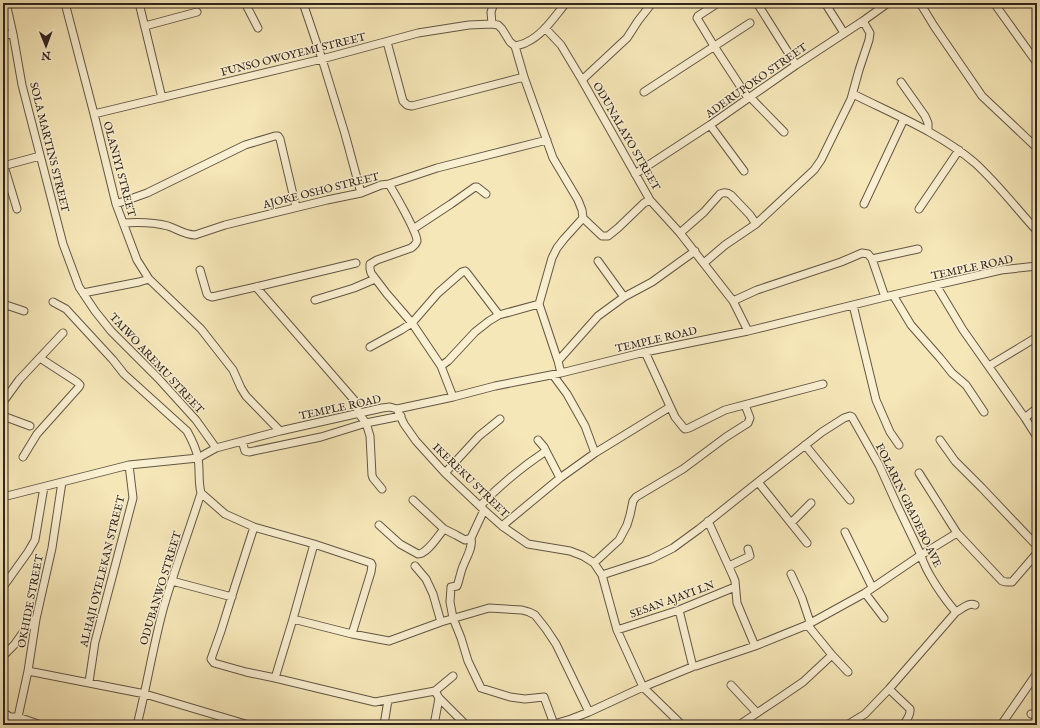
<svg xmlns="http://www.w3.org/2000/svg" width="1040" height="728" font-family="'IM FELL English',serif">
<rect width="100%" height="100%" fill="#f6e7b8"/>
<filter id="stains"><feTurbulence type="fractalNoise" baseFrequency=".005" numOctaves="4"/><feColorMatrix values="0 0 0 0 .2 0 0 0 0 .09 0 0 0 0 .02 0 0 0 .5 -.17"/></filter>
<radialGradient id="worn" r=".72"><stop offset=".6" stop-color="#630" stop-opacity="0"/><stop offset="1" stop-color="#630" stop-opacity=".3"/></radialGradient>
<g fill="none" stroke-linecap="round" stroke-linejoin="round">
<g stroke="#625644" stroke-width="9">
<path id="minor" d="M6 3 13 34 22 85 63 244 79 287 95 311 111 331 158 378 196 420 216 448
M65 3 94 114 116 204 137 260 149 279 201 329 233 370 241 388 246 396 280 431
M139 3 162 98
M245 3 258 28
M303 3 322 59 345 134 361 193
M718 3 698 16 697 18 714 46 748 98
M757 3 796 65
M825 3 844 33
M920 3 934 26 982 96 1037 148
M994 3 1037 63
M492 24 491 12 494 3
M145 26 197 12
M545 28 561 45 582 80 650 200 680 233 733 301 748 331
M3 35 13 34
M387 42 403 101 407 105 412 106 524 77
M515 46C519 45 524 44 527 42 544 34 554 17 566 3
M582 80 627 38 638 21 652 3
M901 82 925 116 928 123V131
M644 92 750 23
M853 94C895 115 940 133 975 163 998 184 1016 208 1037 231
M750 97 784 132
M94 114 322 59 418 33 469 25 492 24 498 25 502 29 510 42 515 46 524 77 553 158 578 200 582 210 583 218 602 236H608L618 228 644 203 650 200
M710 125 744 171
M3 166 40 156
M4 166 17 209
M635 174 710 125 796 65 863 21 888 3
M389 184C395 194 417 232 417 241 416 244 414 246 411 248L377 260 370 264V269L371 273 387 294 412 323 441 366 453 397
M116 204 147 193 245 145 275 136H278L280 139 296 207
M864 204 904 119
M919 209 959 150
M123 223C138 222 153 222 168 226 177 229 185 235 195 235L225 225 327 200 361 193 381 185 389 184 437 168 547 140
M413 229 451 204 475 187H477L486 194
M680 233 704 212 720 194C724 192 727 192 731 195L750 215 756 224
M872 259 918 249
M598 261 624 297
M704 263 725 245 756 224 814 170 821 160 851 99 859 70 869 40 870 33 863 21
M200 270 207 294 209 296 212 297 256 287 356 263
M936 285 963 330 1025 418 1037 437
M256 287 355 401 359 414 366 423 370 436 372 475 373 478 382 489
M83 293 139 282 149 279
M893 295 911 325 940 358 952 373 966 385 984 412
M315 300 354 288 375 279
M733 301 757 290 841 262 862 253 868 254 872 259 885 297
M53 302 66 309 113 360 124 374 187 431C192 440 196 448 198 458 200 469 198 482 201 493 189 531 175 568 164 606 153 645 147 686 137 725
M3 304 24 311
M853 305 876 400 890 432 899 445
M370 347 401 330 412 323 438 293 462 272 465 271 467 273 499 315
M645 352 675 417 683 427 685 429 689 428 725 410 823 384
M558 361 539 304 552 258 557 248 564 239 583 218
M441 366 448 361 475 332 489 321 499 315 539 304
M989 366 1037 337
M561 373 558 361 598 316 624 297 652 282 695 251
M553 375 567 394 585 426 595 453
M3 402 19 380 63 333
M397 409 404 424 416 441 445 473 484 510 502 526 528 544 570 551 583 556 594 563 602 575 617 630 643 687 682 725
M3 416 30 426
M1025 418 1037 408
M538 440 544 447 560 478
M940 440 955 461 982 488 1037 546
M242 441 245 451 249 452 321 437 366 423 401 416
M805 445 850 500
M23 457 37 434 79 387 80 385 77 382 40 358
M445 473 479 436 500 419
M919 473 957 533 1002 581 1006 582H1012L1037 553
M758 482 807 543
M201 493 225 514 254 527 314 544 371 563 372 565 371 572 352 634
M3 497 129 465 198 458 216 448 280 431 382 408 390 407 397 409 453 397 495 386 561 373 645 352 748 331 893 295 1001 270 1037 266
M413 500 444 529 456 535 465 540 471 538 484 510
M480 506C500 485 522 467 546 451
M708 521 733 576 735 581 737 603 755 646
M791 523 811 503
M379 525 400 544 418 554C427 554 438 536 444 529
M502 526 560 478 595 453 670 407
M254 527 235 586 221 631 211 659 214 663 246 672 275 678 375 702 435 691 453 676
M845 532 872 587
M471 538C473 547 467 556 464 564 461 570 460 577 458 583L457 586 451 587 450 602 453 618 461 638 468 661 481 688 510 697 525 699 544 697 554 724
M594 563 619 540 627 525 630 515 633 501 636 497 683 469 726 437 748 423 750 418 745 405
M415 566 426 579 433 594 441 622
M729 566 750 556 748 549
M791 574 802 598 810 622
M602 575 651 559 673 548 699 529 758 482 822 432 844 418 850 416 852 417 879 465 897 505 921 555C925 571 945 600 956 612L889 689 865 714 847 725
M172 581 232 597
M3 587 28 552 35 540 44 487
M865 593 884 618
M679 610 692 663
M956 612C962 609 969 602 975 605
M293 619 352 634 389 641 441 622 489 608 522 610 529 612 535 615 546 629 556 644 589 712
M807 625 810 628 832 655 848 672
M617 630 679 610 735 587
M3 656 14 645 24 631 35 619
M696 666 755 646 807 625 865 593 921 555 957 533
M28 671 145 694 249 725
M275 678 293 619 314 544
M89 682 95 642 133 498 129 465
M731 685 757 713
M889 689 910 709C911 715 906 721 903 725
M435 691 439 698 466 725
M3 712 10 717H18L41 725
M1031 714 1037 715
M20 725 18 717 28 671 36 619 52 548 62 482
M384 725 388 700
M434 725 439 698
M552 725 554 724 571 719 589 712 643 687 692 667
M739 725 778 699 803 682 832 655
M1001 725 1037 673"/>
</g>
<use href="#minor" stroke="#f9efd1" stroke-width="7"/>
</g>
<g text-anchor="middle" stroke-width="3" stroke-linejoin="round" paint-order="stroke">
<g font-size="11" fill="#31251d" stroke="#f9efd1">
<text transform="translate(293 54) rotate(-14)" y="4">FUNSO OWOYEMI STREET</text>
<text transform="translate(756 80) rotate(-35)" y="4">ADERUPOKO STREET</text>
<text transform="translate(627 136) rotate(60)" y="4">ODUNALAYO STREET</text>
<text transform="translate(50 147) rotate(76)" y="4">SOLA MARTINS STREET</text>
<text transform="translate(120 169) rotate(75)" y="4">OLANIYI STREET</text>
<text transform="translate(321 190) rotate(-14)" y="4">AJOKE OSHO STREET</text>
<text transform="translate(972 267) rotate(-12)" y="4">TEMPLE ROAD</text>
<text transform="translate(656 339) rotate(-13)" y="4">TEMPLE ROAD</text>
<text transform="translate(157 363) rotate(47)" y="4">TAIWO AREMU STREET</text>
<text transform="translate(340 407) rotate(-12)" y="4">TEMPLE ROAD</text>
<text transform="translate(471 480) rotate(44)" y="4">IKEREKU STREET</text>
<text transform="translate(909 505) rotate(64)" y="4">FOLARIN GBADEBO AVE</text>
<text transform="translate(102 571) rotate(-76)" y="4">ALHAJI OYELEKAN STREET</text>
<text transform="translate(160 588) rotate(-73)" y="4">ODUBANWO STREET</text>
<text transform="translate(672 599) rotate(-20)" y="4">SESAN AJAYI LN</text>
<text transform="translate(30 601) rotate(-79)" y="4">OKHIDE STREET</text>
</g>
</g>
<rect width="1040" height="728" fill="none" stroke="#f6e7b8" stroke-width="16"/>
<rect x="4" y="4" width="1032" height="720" fill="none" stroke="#31251d" stroke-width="2"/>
<rect x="8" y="8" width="1024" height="712" fill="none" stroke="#31251d"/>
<g transform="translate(46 46) rotate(179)" stroke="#f9efd1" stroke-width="3" paint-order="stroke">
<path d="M0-3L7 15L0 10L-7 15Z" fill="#31251d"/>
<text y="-6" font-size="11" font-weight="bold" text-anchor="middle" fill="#31251d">N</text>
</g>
<rect width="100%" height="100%" filter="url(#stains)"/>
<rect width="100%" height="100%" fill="url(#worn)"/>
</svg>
